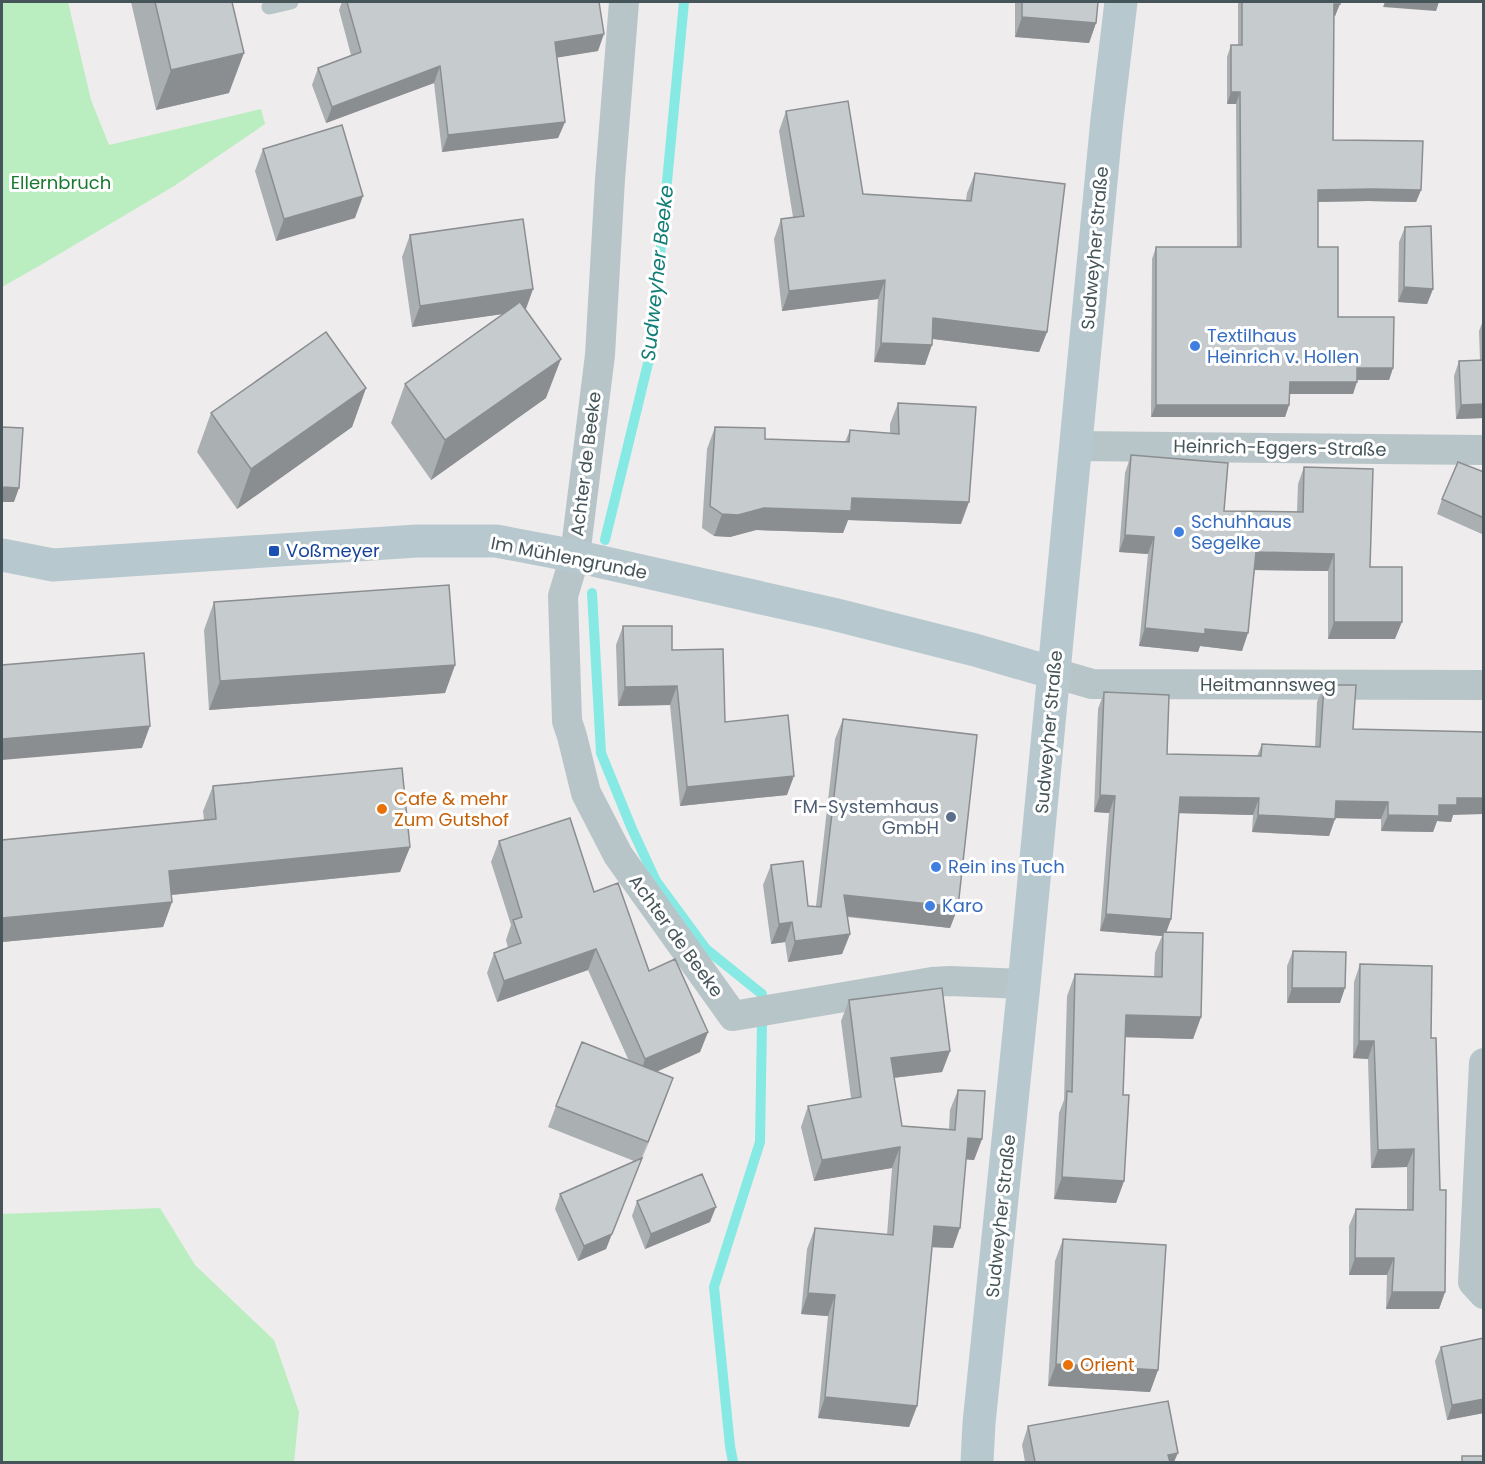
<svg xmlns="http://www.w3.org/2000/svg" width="1485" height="1464" font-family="Poppins,sans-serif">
<rect width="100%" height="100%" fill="#efeced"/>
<path fill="#baedbf" d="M2 2H68L91 100 109 145 261 109 265 124 174 186 39 266 2 287Z
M160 1208 195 1265 274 1340 299 1412 294 1462H2V1214Z"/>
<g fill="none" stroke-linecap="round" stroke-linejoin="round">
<path stroke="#87e9e3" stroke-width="10" d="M605 540 651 351 684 2
M592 593 601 753 632 829 656 881 706 949 762 994
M733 1462 730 1446 714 1287 760 1142 762 1022"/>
<path stroke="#b7c5c9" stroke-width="15" d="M269 7 291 2"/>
<path stroke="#b7c5c9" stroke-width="30" d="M624 2 610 179 600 355 575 556 563 596 567 721 572 736 586 793 618 855 733 1016 932 982 950 981 1024 984
M1076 446 1484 450
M1054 673 1092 684 1484 685
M1484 1063 1473 1282 1484 1294"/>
<path stroke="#b7c9ce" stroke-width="33" d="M2 555 53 565 417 541H496L575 556 833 614 975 650 1054 673
M977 1462 979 1423 1024 984 1107 119 1121 2"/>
</g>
<path fill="#aaafb1" d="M131 2H232L229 93 156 110Z
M342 2H599L598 51 557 57 565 122 558 138 442 152 434 83 326 123 312 85 318 68 351 55 339 10Z
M1015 2H1098L1096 23 1089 43 1015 37Z
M1238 2H1340L1335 16H1334L1333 140 1421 190 1416 202 1368 201 1318 202V247L1338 317 1393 368 1389 380H1357L1353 394H1289V405L1285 417H1151L1152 259 1156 247H1237L1236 104H1227V57L1231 45H1238Z
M786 111 863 194 966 200 967 193 975 173 1047 332 1039 352 932 339 925 365 874 362 878 299 782 311 774 239 781 219 793 217 779 131Z
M263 149 355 218 276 241 255 171Z
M1405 227 1433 289 1427 304 1398 302 1399 242Z
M410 235 533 289 526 309 546 398 431 480 391 423 405 384 502 314 412 327 402 257Z
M1484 318V418L1456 419 1454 376 1459 361 1480 360 1479 331Z
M366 388 352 427 237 509 197 452 211 413Z
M898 403 961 524 848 520 843 533 756 530 730 537 714 536 702 528 707 449 715 427 765 439 845 442 850 430 890 433V424Z
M1131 455 1224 511 1297 512 1298 484 1304 467 1370 567 1395 639H1328V571L1255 570 1242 651 1200 646 1198 652 1139 646 1148 554 1119 552 1125 473Z
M1484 472V535L1437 514 1442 499Z
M214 602 455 665 445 693 209 710 204 630Z
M623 626 672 650 725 722 787 795 680 806 670 705 618 706 616 645Z
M1324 685 1353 729 1453 815 1451 822 1437 821 1433 832 1381 831V819L1335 818 1329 836 1252 832 1253 815 1178 813 1171 919 1166 932 1201 1017 1193 1039 1125 1037 1123 1095 1124 1181 1116 1203 1054 1199 1059 1113 1064 1100 1067 996 1075 974 1154 977 1155 953 1162 936 1100 931 1109 813 1094 812 1098 709 1104 692 1167 754 1257 756 1262 744 1315 747 1317 702Z
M843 719 958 907 950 928 847 917 850 934 842 954 788 962 785 942 771 944 763 885 771 865 808 906H816L835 739Z
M213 786 410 847 400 872 172 895V902L163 927 2 942V840L204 820 203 811Z
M499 841 594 892 649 971 708 1032 700 1052 656 1072 673 1078 606 1249 578 1261 555 1209 560 1194 634 1161 548 1127 556 1106 629 1061 588 970 497 1002 487 973 494 953 508 948 506 940 511 925 491 862Z
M1293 951 1340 1003H1287V966Z
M1360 964 1431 1038 1440 1190 1445 1292 1439 1309H1386L1387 1275H1349V1226L1356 1209H1407V1167L1371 1168 1368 1059 1353 1058 1354 982Z
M849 1000 950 1051 942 1072 894 1078 902 1126 949 1129 950 1110 958 1090 982 1139 974 1160 966 1159 953 1248 932 1247 917 1406 909 1427 818 1418 828 1316 801 1314 807 1249 815 1228 887 1235 892 1168 814 1181 801 1127 808 1106 851 1098 841 1021Z
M637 1201 710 1222 645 1249 632 1216Z
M1063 1239 1158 1370 1150 1392 1048 1386 1055 1261Z
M1484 1338V1413L1447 1420 1435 1361 1441 1347Z
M1028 1426 1174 1462H1025L1022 1445Z"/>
<path fill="#8b8e90" d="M1385 2H1439L1436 11 1383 7Z
M1334 4H1340L1335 16H1330Z
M1022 17 1096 23 1089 43 1015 37Z
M604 34 598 51 549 59 555 42Z
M244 53 229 93 156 110 171 70Z
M440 66 434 83 326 123 332 107Z
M1231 92H1240L1236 104H1227Z
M565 122 558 138 442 152 448 135Z
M1373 189 1421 190 1416 202 1368 201 1314 202 1318 190Z
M363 196 355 218 276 241 284 219Z
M885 280 878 299 782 311 789 291Z
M1404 287 1433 289 1427 304 1398 302Z
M533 289 525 311 412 327 420 306Z
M933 318 1047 332 1039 352 926 338Z
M881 343 932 345 925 365 874 362Z
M561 359 546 398 431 480 445 440Z
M1357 368H1393L1389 380H1353Z
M1290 382H1357L1353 394H1285Z
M366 388 352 427 237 509 251 469Z
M1484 404V418L1456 419 1461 405Z
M1156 405H1289L1285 417H1151Z
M2 487 19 488 14 502H2Z
M852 498 969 502 961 524 848 520 843 533 756 530 730 537 714 536 722 514 764 508Z
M1125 535 1154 537 1148 554 1119 552Z
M1256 552 1334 554 1328 571 1250 570Z
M1334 622H1402L1395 639H1328Z
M1145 628 1205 629 1248 633 1242 651 1200 646 1198 652 1139 646Z
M455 665 445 693 209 710 220 681Z
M677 686 670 705 618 706 625 687Z
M150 726 142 748 2 760V739Z
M794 776 787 795 680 806 687 787Z
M1100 795 1115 796 1109 813 1094 812Z
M1180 797 1259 798 1253 815 1174 813Z
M1457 798H1484V814L1453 815 1451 822 1437 821 1433 832 1381 831 1388 815 1439 805Z
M1336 801 1388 802 1381 819 1330 818Z
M1258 815 1335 819 1329 836 1252 832Z
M410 847 400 872 160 896 169 871Z
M844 895 958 907 950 928 837 915Z
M172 902 163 927 2 942V918Z
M1106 914 1171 919 1165 936 1163 932 1162 936 1100 931Z
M792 922 785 942 771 944 779 924Z
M850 934 842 954 788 962 795 941Z
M596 949 588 970 497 1002 504 981Z
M1292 988H1345L1340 1003H1287Z
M1126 1015 1201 1017 1193 1039 1118 1037Z
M708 1032 700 1052 638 1080 645 1059Z
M1359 1041H1374L1368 1059 1353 1058Z
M950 1051 942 1072 883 1079 891 1058Z
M673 1078 665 1100 640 1164 648 1142Z
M968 1138 982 1139 974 1160 960 1159Z
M900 1147 892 1168 814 1181 822 1160Z
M1414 1149 1407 1167 1371 1168 1378 1150Z
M636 1173 606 1249 578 1261 584 1246Z
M1062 1177 1124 1181 1116 1203 1054 1199Z
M716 1207 710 1222 645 1249 651 1234Z
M934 1226 960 1228 953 1248 926 1247Z
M1355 1258H1394L1387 1275H1349Z
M1392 1292H1445L1439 1309H1386Z
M808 1293 835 1295 828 1316 801 1314Z
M1056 1364 1158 1370 1150 1392 1048 1386Z
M825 1397 917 1406 909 1427 818 1418Z
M1484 1399V1413L1447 1420 1452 1405Z
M1178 1453 1174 1462H1165L1168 1455Z"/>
<path fill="#c6cbce" stroke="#8b8e90" stroke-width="1.5" d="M155 2H232L244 53 171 70Z
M347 2H599L604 34 555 42 565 122 448 135 440 66 332 107 318 68 361 52Z
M1022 2H1098L1096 23 1022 17Z
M1242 2H1340V4H1334L1333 140 1423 141 1421 190 1373 189 1318 190V247H1338V317H1394L1393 368H1357V382H1290L1289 405H1156V247H1241L1240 92H1231V45H1242Z
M848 101 863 194 971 201 975 173 1065 184 1047 332 933 318 932 345 881 343 885 280 789 291 781 219 804 216 786 111Z
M342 125 363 196 284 219 263 149Z
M523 219 533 289 420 306 410 235Z
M1431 226 1433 289 1404 287 1405 227Z
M520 302 561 359 445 440 405 384Z
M326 332 366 388 251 469 211 413Z
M1484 360V404L1461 405 1459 361Z
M898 403 976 407 969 502 852 498 851 511 764 508 738 515 722 514 710 506 715 427 765 428V439L849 442 850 430 899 434Z
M2 427 23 428 19 488 2 487Z
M1131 455 1228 463 1224 511 1303 512 1304 467 1373 469 1370 567H1402V622H1334V554L1256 552 1248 633 1205 629V634L1145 628 1154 537 1125 535Z
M1458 462 1484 472V518L1442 499Z
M449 585 455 665 220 681 214 602Z
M623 626H672V650L723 649 725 722 788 715 794 776 687 787 677 686 625 687Z
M144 653 150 726 2 739V665Z
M1324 685H1356L1353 729 1484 732V798H1457V805H1439V816L1388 815V802L1336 801 1335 819 1258 815 1259 798 1180 797 1171 919 1106 914 1115 796 1100 795 1104 692 1169 695 1167 754 1261 756 1262 744 1320 747Z
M843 719 977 735 958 907 844 895 850 934 795 941 792 922 779 924 771 865 803 861 808 906 821 907Z
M402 768 410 847 169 871 172 902 2 918V840L216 819 213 786Z
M570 818 594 892 618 883 649 971 675 959 708 1032 645 1059 596 949 504 981 494 953 521 943 513 920 522 917 499 841Z
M1163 932 1203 933 1201 1017 1126 1015 1123 1095H1129L1124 1181 1062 1177 1067 1091 1072 1092 1075 974 1162 977Z
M1293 951 1346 952 1345 988H1292Z
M1360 964 1432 966 1431 1038H1436L1440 1190H1446L1445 1292H1392L1394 1258H1355L1356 1209 1413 1210 1414 1149 1378 1150 1374 1041H1359Z
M942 988 950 1051 891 1058 902 1126 955 1130 958 1090 985 1091 982 1139 968 1138 960 1228 934 1226 917 1406 825 1397 835 1295 808 1293 815 1228 893 1235 900 1147 822 1160 808 1106 861 1097 849 1000Z
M582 1042 673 1078 648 1142 556 1106Z
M642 1158 612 1234 584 1246 560 1194Z
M702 1174 716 1207 651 1234 637 1201Z
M1063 1239 1166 1245 1158 1370 1056 1364Z
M1484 1338V1399L1452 1405 1441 1347Z
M1168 1401 1178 1453 1168 1455 1170 1462H1035L1028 1426Z
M1462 1456H1484V1462H1462Z"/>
<g fill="#3f7fe0" stroke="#fff" stroke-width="2">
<circle cx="1195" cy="346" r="6"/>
<circle cx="1179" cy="532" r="6"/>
<circle cx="936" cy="867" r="6"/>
<circle cx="930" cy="906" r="6"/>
</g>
<rect fill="#1a4fb4" stroke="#fff" stroke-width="2" x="268" y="545" width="12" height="12" rx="3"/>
<g fill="#e8710a" stroke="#fff" stroke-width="2">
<circle cx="382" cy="809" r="6"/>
<circle cx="1068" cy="1365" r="6"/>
</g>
<circle fill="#5c6f8a" stroke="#fff" stroke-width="2" cx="951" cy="817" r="6"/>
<g text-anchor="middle" stroke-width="6" stroke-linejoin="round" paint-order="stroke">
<g font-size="18" fill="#18782e" stroke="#fff">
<text x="61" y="189">Ellernbruch</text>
</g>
<g font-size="18" fill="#455559" stroke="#fff">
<text transform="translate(1095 248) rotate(-85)" y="6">Sudweyher Straße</text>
<text transform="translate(1280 448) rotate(1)" y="6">Heinrich-Eggers-Straße</text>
<text transform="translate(586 464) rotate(-83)" y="6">Achter de Beeke</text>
<text transform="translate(569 558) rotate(11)" y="6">Im Mühlengrunde</text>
<text x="1268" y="691">Heitmannsweg</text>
<text transform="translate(1049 732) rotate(-85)" y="6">Sudweyher Straße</text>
<text transform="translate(676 936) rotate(54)" y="6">Achter de Beeke</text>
<text transform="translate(1001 1216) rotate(-84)" y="6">Sudweyher Straße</text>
</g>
<g font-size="18" fill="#366cbe" stroke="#fff" text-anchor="start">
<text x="1207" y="342">Textilhaus<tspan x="1207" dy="21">Heinrich v. Hollen</tspan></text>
<text x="1191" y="528">Schuhhaus<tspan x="1191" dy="21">Segelke</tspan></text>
<text x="948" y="873">Rein ins Tuch</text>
<text x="942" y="912">Karo</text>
</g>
<g font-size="18" fill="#164399" stroke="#fff" text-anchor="start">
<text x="286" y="557">Voßmeyer</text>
</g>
<g font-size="18" fill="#c56008" stroke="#fff" text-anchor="start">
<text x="394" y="805">Cafe &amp; mehr<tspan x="394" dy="21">Zum Gutshof</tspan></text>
<text x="1080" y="1371">Orient</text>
</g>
<g font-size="18" fill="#4e5e75" stroke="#fff" text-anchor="end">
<text x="939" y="813">FM-Systemhaus<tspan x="939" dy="21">GmbH</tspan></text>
</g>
<g font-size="20" font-style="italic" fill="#107e77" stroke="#fff">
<text transform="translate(657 273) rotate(-84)" y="7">Sudweyher Beeke</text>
</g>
</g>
<rect width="1485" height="1464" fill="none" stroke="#455559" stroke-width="6"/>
</svg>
